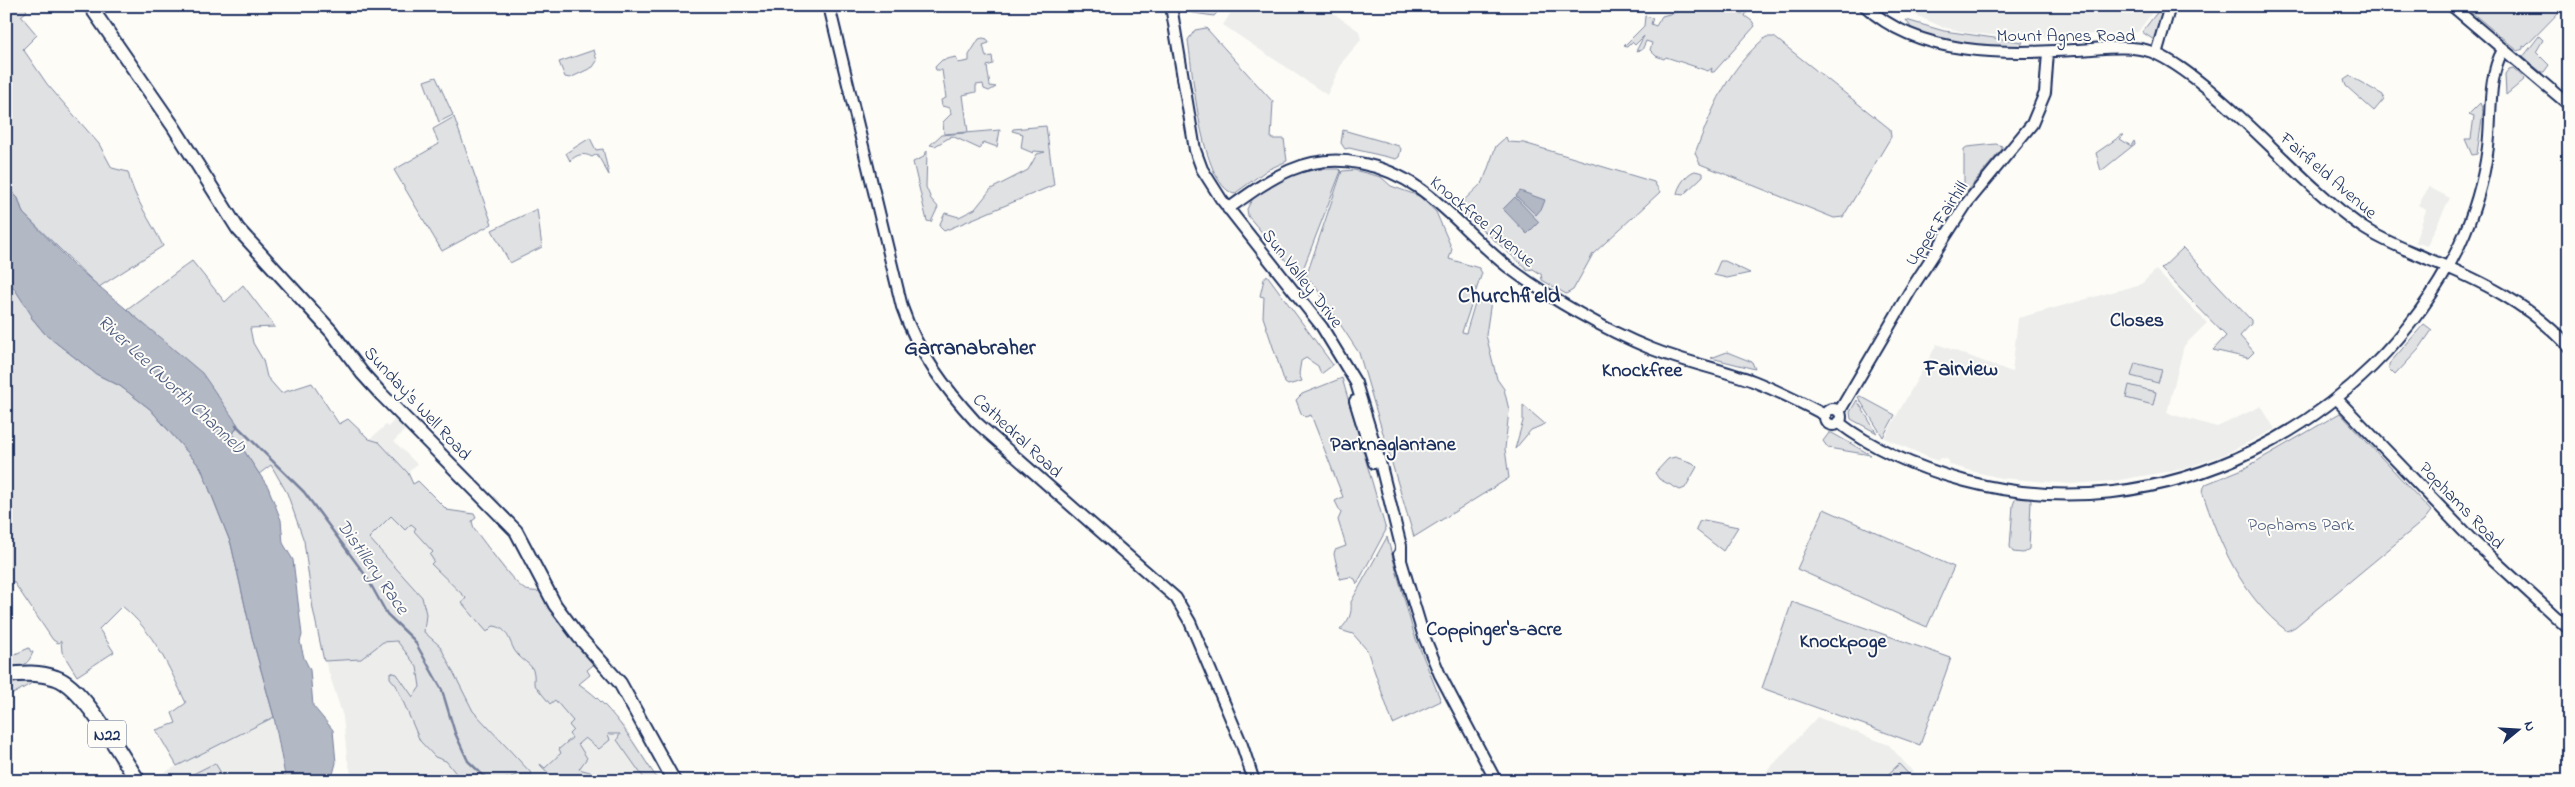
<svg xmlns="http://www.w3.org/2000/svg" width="2575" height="787" font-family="'Indie Flower',sans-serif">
<rect width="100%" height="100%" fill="#fdfcf7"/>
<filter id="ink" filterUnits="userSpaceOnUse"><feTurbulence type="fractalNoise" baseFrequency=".02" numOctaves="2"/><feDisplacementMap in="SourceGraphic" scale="10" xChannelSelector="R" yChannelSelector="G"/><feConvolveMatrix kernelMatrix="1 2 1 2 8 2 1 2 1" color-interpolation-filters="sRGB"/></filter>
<g filter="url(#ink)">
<path fill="#edeeec" d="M1235 6H1323L1359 31 1361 40 1343 61 1327 95 1223 25Z
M1896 6H2157L2138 32 2023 38 1969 33 1942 27Z
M2429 187 2450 198 2427 246 2415 242 2426 210 2418 205Z
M2156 270 2207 323 2184 346 2167 413 2217 427 2261 406 2275 429 2223 455 2183 469 2114 481 2071 484 2001 478 1979 473 1950 465 1947 459 1940 458 1937 461 1884 438 1937 344 2012 372 2018 318 2141 284Z
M400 418 408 427 394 441 417 464 407 474 411 482 414 484 418 481 447 510 474 514 476 518 472 521 474 529 515 580 524 590 537 593 542 591 597 662 587 670 590 675 579 684 589 691 625 727 659 781H353L347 758 343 717 320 645 304 541 287 493 271 465 348 419 370 439 386 425 388 427 395 419 397 421Z
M274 717 286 781H155L153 778Z
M1817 717 1889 745 1921 781H1758Z"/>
<path fill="#e0e1e3" stroke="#7e88a0" d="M6 6H24L27 11 21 16 37 35 23 49 47 84 99 144 112 168 128 172C133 197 151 221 163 246L99 287 23 213 18 198 6 186Z
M1183 6H1223L1214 16 1187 12Z
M1695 6H1735L1734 8 1742 14 1745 10 1747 11 1745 16 1752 21 1755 26 1714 72H1711L1712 68 1708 71 1666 57 1664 59 1656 56 1650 50 1652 43 1646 41 1642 50 1636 51 1644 36 1635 45 1632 42 1627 47 1624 46 1644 26 1645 16 1653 18 1651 24 1656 26 1662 16 1688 9 1694 11Z
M2162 6H2164L2154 40 2142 32Z
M2464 6H2565L2525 47 2523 46V49L2518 51Z
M1906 20 1944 31 2023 42 2019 48C1982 46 1946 44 1912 29Z
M1206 28 1273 102 1271 139H1284L1287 161 1267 170 1234 194C1200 182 1193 73 1188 40L1195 30Z
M2539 36 2543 40 2536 52 2549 65 2544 72H2541L2523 57Z
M1766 37H1774L1890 129 1891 137 1843 217 1834 218 1700 164 1695 153C1713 107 1727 70 1766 37Z
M983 38 987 39 989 43 983 45 986 57 992 56 993 64 987 66 990 86 996 87 989 91 984 89 983 84 976 85V92L963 95 968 132 944 134 943 122 951 114 950 108 942 106 941 100 946 98 942 70H936L935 67 942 60 956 57 958 63 969 61V55L979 39Z
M594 50 597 61 593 67 570 78 565 77 559 62Z
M2513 68 2525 79 2506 95 2505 74 2509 69Z
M2350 76 2383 95 2384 99 2374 111 2346 86 2344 80Z
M436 77 453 115 439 122 424 81Z
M2480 103 2483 111 2477 154 2472 155 2465 139H2471L2474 116 2469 114Z
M454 117 492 224 442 251 394 170 439 144 433 129Z
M1046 126 1054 185 944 231 939 226 945 213 959 217 975 209 991 189 1028 170 1037 154 1045 152 1034 151 1033 153 1021 148 1023 134 1012 131 1013 129Z
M1000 130 997 147 983 142 980 149 952 136 935 146 930 145 941 135Z
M1343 130 1399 146 1401 149 1399 157 1396 159 1349 148 1345 149 1341 143Z
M2122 135H2124L2120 139 2131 146 2134 141 2135 144 2101 171 2096 153Z
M1506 137 1508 142 1524 143 1654 182 1660 192 1593 254 1573 290 1566 294 1542 280 1541 274 1533 269 1528 270 1457 207 1483 182 1496 146Z
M590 138 596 150 603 149 609 175 597 154 592 157C583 152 576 155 570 161L566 153Z
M1996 144 2002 146V149L1967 191 1964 186V149L1967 147Z
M927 151 926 187 931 199 938 207 931 222 927 221 913 162 922 158Z
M1324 169H1339L1341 171 1300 277 1248 216 1247 209C1259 181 1297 171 1324 169Z
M1354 170 1381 177 1391 186 1419 196 1436 212 1452 249 1449 259 1479 268 1482 273 1462 332 1466 333 1475 303 1491 301 1486 335 1497 379 1504 389 1509 410 1505 449 1509 478 1414 537 1359 353 1315 286 1306 277 1342 171Z
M1695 171 1703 173V176L1683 195 1677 194C1678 186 1687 173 1695 171Z
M537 209 542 247 510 263 492 230Z
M2183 248 2251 320V324L2240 336 2254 352 2248 358 2213 350 2226 336 2161 269Z
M192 261 225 302 243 285 275 327 250 328 253 343 263 360 267 377 281 393 312 383 339 424 348 419 369 439 379 442 408 473 413 484 418 481 447 510 474 514 476 518 472 521 474 529C487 545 508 577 524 589 527 591 539 592 542 591L597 662 587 670 590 675 579 684C617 709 634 746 659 781H646L617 740 620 734H608L610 740 599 749 585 738 578 744 587 758 579 769 590 772 596 781H557L541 766 540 764 545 768 561 753 559 749 572 738 569 734 573 730 569 725 573 721 555 700 550 704 534 684C534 678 535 674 532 668 529 663 522 660 518 655 509 646 510 627 493 626L487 632 462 603 466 598 431 564 434 561 430 555 433 552 414 531 416 528 411 524 405 530 391 516 369 538 422 597 426 614 424 632 440 646 473 711 532 774H519L500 781H462L446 761 435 757 420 741 396 685 390 678V672L397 674 413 697 420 687 417 667 397 641 383 642 361 659 324 661 313 609 304 541 287 493 271 465 259 474 233 434 238 425 222 404 127 309Z
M1720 261H1725L1750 273 1727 278 1714 275Z
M1267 275 1333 365 1321 374 1318 366 1306 358 1301 361 1299 374 1302 381 1288 385 1285 383 1263 317 1264 297 1260 296 1264 279Z
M6 281 14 288 33 316 31 317 46 335 96 374 120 386 150 409 201 468 231 544 253 641 274 717 177 766 156 730 176 723 172 713 186 703C169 667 154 632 122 606L99 629 114 652 77 676 62 652 61 641 58 643 53 640 13 581 9 585 6 583Z
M2424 324 2432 330 2419 349 2395 375 2389 369V364Z
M1727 352 1752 362 1755 369 1711 358Z
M2135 363 2162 370 2158 383 2131 376Z
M1342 378 1386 530 1357 584 1355 579 1350 577 1340 579 1334 554 1335 550 1346 546 1338 520 1341 513 1335 501 1343 497 1311 415 1305 417 1301 413 1296 400 1302 394Z
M2129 385 2156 392 2153 405 2126 398Z
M1860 396 1895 415 1883 437 1858 397Z
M1857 400 1876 432 1877 433 1851 419 1850 412Z
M1523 405 1545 424 1531 430 1515 449 1523 421Z
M2340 413 2431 511 2424 520 2295 627 2287 631C2242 597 2219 543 2202 491L2206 484 2245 468Z
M1829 433H1832L1871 455 1828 448 1823 441Z
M1675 457 1693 463 1697 467 1685 488 1680 490 1659 479 1655 473 1668 459Z
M2020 495 2029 497 2031 501 2029 549 2023 553 2013 552 2010 547 2013 505 2016 497Z
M1824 509 1954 567 1927 627 1797 569Z
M1704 520 1738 527 1723 551 1696 530 1699 522Z
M1387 537 1414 634 1441 701 1393 724 1367 650 1353 634 1340 630C1349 620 1352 615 1351 602Z
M1792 602 1951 658 1920 745 1762 688Z
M29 648 31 652H33C28 666 20 668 6 670V658Z
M39 679 6 698V680Z
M215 763 226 781H194L191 775Z
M1899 764 1915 781H1881Z"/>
<path fill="#b3b8c5" stroke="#76819c" d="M6 186 18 198 23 213 75 266 202 373 238 425 233 434 268 487 281 520 283 543 293 560 302 635 300 642 304 658 310 670 313 706 333 730 336 763 333 774 336 781H286L274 717 253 641 231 544 201 468 150 409 120 386 96 374 46 335 31 317 32 316 14 288 6 281Z
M1520 191 1545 200 1542 208 1536 215 1516 196Z
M1515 197 1539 222 1527 234 1503 209Z"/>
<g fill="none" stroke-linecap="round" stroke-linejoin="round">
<path stroke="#76819c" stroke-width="2.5" d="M236 425 304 492 366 576 387 614 414 640 442 690 455 733 468 761 489 781"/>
<g stroke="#1b2f5e" stroke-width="14">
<path id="minor" d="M829 6 902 307C917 351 945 388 976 422L1176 598 1190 622 1242 745 1254 781
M1171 6 1195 150 1202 169 1221 199 1322 327 1356 383 1380 462 1401 546V560
M1865 6C1920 57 2006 54 2075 50 2099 49 2129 44 2152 52 2172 60 2191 75 2207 88 2261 132 2306 187 2362 227 2383 241 2405 249 2428 259 2480 280 2531 305 2569 347
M2452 6 2569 105
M2156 54 2170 6
M1228 209C1268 180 1305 152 1359 163 1427 175 1457 227 1508 267 1549 298 1605 330 1652 349 1685 362 1720 369 1753 381 1778 391 1802 403 1825 415
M2337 399 2471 539 2569 629
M1355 401 1374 463
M1825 417a8 8 0 1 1 16 0a8 8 0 1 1-16 0Z
M1839 412 1910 291 1967 203 2032 124 2045 93 2048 52
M1838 422C1874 450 1922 469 1965 481 2162 534 2371 426 2459 246 2473 216 2484 179 2488 147 2492 116 2487 78 2503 50
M1399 554 1423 634 1440 675 1496 781"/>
</g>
<g stroke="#1b2f5e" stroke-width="16">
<path id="major" d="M90 6 173 126 238 229 331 331 362 373 382 395 516 531 555 605 579 637 620 683 674 781"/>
</g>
<g stroke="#1b2f5e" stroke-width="18">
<path id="highway" d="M6 675C23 673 40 672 56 678 84 687 120 755 138 781"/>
</g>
<use href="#minor" stroke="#fdfcf7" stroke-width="10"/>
<use href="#major" stroke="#fdfcf7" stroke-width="12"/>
<use href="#highway" stroke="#fdfcf7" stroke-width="14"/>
</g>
</g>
<g text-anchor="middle" stroke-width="4" stroke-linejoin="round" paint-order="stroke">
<rect fill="#fdfcf7" stroke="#5f6c8c" stroke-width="1" x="88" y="720.5" width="38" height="27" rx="4"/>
<g font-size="16" font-weight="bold" fill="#1b2f5e">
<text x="107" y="740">N22</text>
</g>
<g font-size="18" fill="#1b2f5e" stroke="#fdfcf7">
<text x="2066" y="41">Mount Agnes Road</text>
<text transform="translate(2329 175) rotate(41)" y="6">Fairfield Avenue</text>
<text transform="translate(1483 221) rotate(40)" y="6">Knockfree Avenue</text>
<text transform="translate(1936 223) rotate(-56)" y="6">Upper Fairhill</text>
<text transform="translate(1303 278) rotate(52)" y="6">Sun Valley Drive</text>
<text transform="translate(418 403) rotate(47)" y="6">Sunday's Well Road</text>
<text transform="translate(1018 435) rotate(43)" y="6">Cathedral Road</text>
<text transform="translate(2462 505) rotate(46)" y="6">Pophams Road</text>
</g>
<g font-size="18" fill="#4c5c7f" stroke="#fdfcf7">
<text x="2301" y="530">Pophams Park</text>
</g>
<g font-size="19" font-style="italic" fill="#49587d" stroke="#fdfcf7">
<text transform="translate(172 383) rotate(43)" y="7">River Lee (North Channel)</text>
<text transform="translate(374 566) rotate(55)" y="7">Distillery Race</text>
</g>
<g font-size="20" font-weight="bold" fill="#1b2f5e" stroke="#fdfcf7">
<text x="2137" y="326">Closes</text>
<text x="1642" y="376">Knockfree</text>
<text x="1393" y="450">Parknaglantane</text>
<text x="1494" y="635">Coppinger's-acre</text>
<text x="1843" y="647">Knockpoge</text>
</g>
<g font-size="22" font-weight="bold" fill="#1b2f5e" stroke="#fdfcf7">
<text x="1509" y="302">Churchfield</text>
<text x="970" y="354">Garranabraher</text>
<text x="1961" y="375">Fairview</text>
</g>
</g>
<rect width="2575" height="787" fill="none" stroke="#fdfcf7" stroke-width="25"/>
<rect x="12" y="12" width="2550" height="762" fill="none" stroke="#1b2f5e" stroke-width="2" filter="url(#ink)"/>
<g transform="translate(2518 730) rotate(72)" stroke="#fdfcf7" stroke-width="4" paint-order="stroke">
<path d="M0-4L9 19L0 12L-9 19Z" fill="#1b2f5e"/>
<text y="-8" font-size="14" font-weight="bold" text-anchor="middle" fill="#1b2f5e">N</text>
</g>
</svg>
